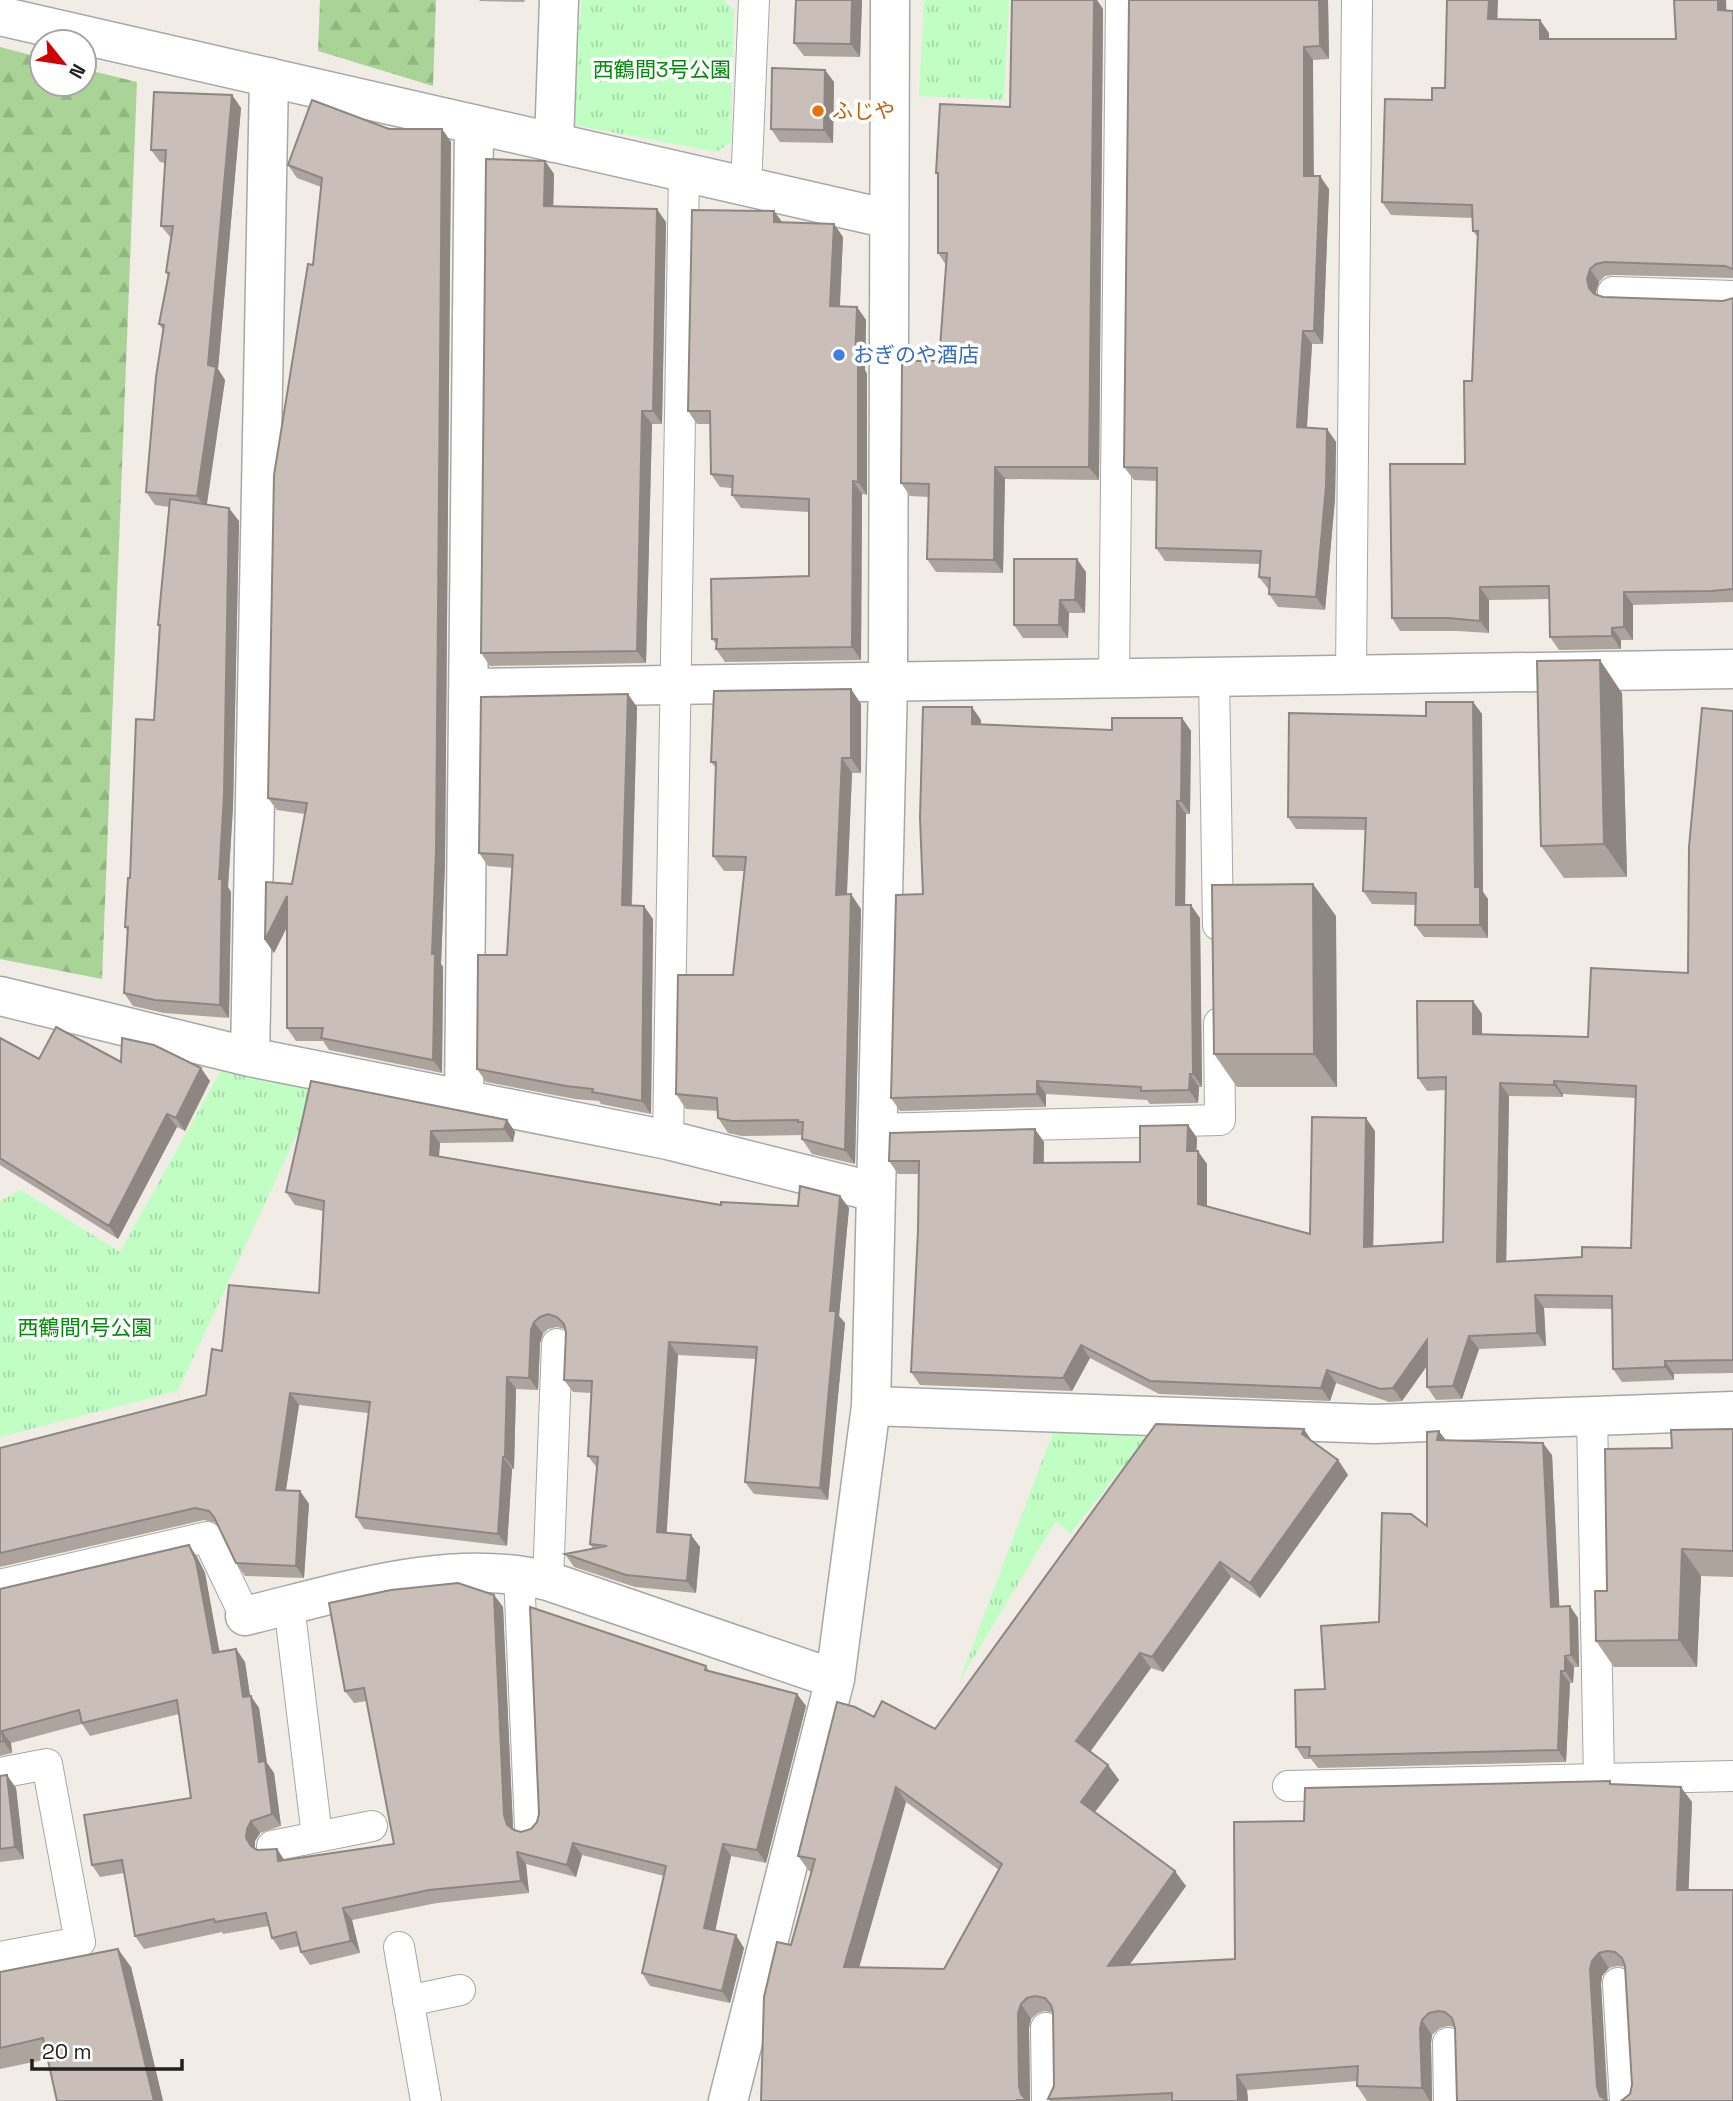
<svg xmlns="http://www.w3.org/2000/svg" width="1733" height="2101" font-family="'Space Grotesk','Noto Sans JP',sans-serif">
<defs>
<pattern id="forest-firs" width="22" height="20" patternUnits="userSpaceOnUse" patternTransform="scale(1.75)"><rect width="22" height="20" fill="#aad497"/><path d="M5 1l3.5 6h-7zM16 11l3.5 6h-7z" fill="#92b682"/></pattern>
<pattern id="park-tufts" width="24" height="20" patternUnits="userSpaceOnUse" patternTransform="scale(1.75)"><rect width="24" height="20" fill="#c0fec4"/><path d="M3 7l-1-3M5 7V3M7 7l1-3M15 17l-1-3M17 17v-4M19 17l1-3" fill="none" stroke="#a5d9a8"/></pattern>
</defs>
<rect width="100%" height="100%" fill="#f1ede6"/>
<path fill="url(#forest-firs)" d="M320 0H436L433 86 318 51Z
M0 47 42 58V84H84V69L137 82 102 979 0 959Z"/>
<path fill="url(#park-tufts)" d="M582 0H724L734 10 731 142 717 152 568 124Z
M924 0H1009L1004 100 919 96Z
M224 1065 319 1087 178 1391 0 1437V1201L21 1190 120 1252Z
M1053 1432 1147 1437 1070 1534 1056 1521 959 1682Z"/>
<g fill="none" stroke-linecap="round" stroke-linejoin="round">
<g stroke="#a7a7a7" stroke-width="32">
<path id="lane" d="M746 187 754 0
M1613 292 1733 296
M1351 675 1357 0
M1214 676 1218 925
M1114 678 1121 0
M876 1129 1220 1120 1219 1023
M668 1140 684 173
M1592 1415 1599 1779
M519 1574 530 1827
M548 1581 557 1344
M0 1585 207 1537 245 1616
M289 1605 317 1836
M0 1773 47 1764 80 1942 0 1957
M1288 1786 1733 1776
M272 1846 372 1826
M399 1947 426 2101
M1618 1983 1625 2101
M408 2001 460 1990
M1046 2028 1047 2101
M1448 2043 1449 2101"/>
</g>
<g stroke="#a7a7a7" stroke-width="41">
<path id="street" d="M0 16 889 219
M554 143 559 0
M469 688 1733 669
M0 996 250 1057 668 1140 875 1192
M250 1057 269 77
M464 1100 474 124
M871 1406 1374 1424 1733 1411
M245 1616C341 1593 450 1556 548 1581L835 1679
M728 2101 835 1679 871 1406 888 682 890 0"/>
</g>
<use href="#lane" stroke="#fff" stroke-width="30"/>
<use href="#street" stroke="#fff" stroke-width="38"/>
</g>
<path fill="#aea49e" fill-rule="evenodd" d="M479 0H525L524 2 480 1Z
M862 0 860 57 804 56 794 43Z
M1012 0H1097L1103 9 1099 480 1005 479 1003 573 936 572 927 559 929 497 910 496 901 483 939 361 946 265 938 253V176L936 173 1010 107Z
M1129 0H1328L1329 59 1313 60V176L1329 189 1323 344H1312L1307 428 1327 429 1336 442 1335 499 1325 610 1278 607 1269 594V590L1259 577 1260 564 1165 561 1156 548 1157 481 1134 480 1124 467Z
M1726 10 1733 11V278L1614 275 1605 276 1599 282 1596 292V294L1603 297 1723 301 1733 298V602L1633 605V640H1621V649L1559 650 1550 637 1549 599 1489 600V633L1457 631H1400L1392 618 1465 464 1472 381 1478 238 1473 231 1472 218 1391 215 1382 202 1432 100 1445 88 1498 19 1549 33V39H1676Z
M825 70 834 82 833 143 780 142 771 129Z
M232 95 241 108 218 369 225 380 207 504 239 521 233 807 228 887 231 892 229 1018 164 1013 133 1006 124 993 127 931 125 927 130 878 154 720 159 627 158 625 170 507 155 505 146 492 163 330 159 324 168 276 166 272 171 238 161 226 165 163 160 162 151 150Z
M389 129H442L451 142 445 863 441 964 443 967 442 1073 329 1050 323 1041H296L287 1028V927L274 953 265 940 292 884 305 814 277 810 268 798 313 265 321 187 297 178 288 165Z
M545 161 554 174 553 206 666 222 662 424H652L646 663 490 666 481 653Z
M782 222 834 224 843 237 840 306 857 307 866 320 865 370 867 374V495L862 494 861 660 725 662 716 649 717 645 712 639 809 576V512L741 508 732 495V488L720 487 711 474 710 424H697L688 411Z
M1086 572 1085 613H1069L1068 638H1023L1014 625Z
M851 689 861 704V773H852L847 895 861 909 855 1164 812 1154 802 1139V1135L742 1136 728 1133 718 1118V1111L686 1109 676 1094 733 975 744 871H724L713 856 716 768 711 762Z
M1622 693 1627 877 1564 878 1541 846Z
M1473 702 1482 714 1483 892 1488 899V938L1424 937 1415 925 1416 905 1372 904 1363 891 1366 830 1296 829 1288 817 1426 716Z
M637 707 632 906 653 919 651 1114 601 1104 599 1101 575 1099 486 1082 477 1069 507 955 513 868 488 866 479 853Z
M1733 711V1373L1674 1374V1380L1622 1382 1613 1369 1612 1309 1544 1308 1546 1346 1479 1349 1462 1399 1436 1400 1427 1387V1366L1402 1401 1389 1402 1336 1383 1330 1401 1159 1394 1090 1358 1072 1391 920 1385 911 1372 918 1231 919 1174H898L889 1161 1044 1142V1163L1140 1162 1188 1125 1197 1138 1196 1151 1207 1164V1206L1310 1234 1375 1131 1373 1246 1443 1242 1446 1090 1427 1091 1418 1078 1473 1001 1482 1014V1034L1588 1037 1688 973ZM1563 1094 1636 1098 1631 1248 1582 1257 1506 1261 1509 1096 1563 1097Z
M1182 718 1191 731 1190 814H1186L1185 905 1200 918 1202 1087H1199L1198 1103 1150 1104 1147 1100 1046 1094V1107L900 1111 891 1098 923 894 981 720V725L1112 730Z
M1336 916 1337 1087H1237L1214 1054Z
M0 1038 39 1059 121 1062 210 1081 185 1131 177 1127 118 1239 0 1165Z
M311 1081 507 1120 515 1132 513 1142 440 1143 439 1156 721 1205 798 1206 840 1196 849 1208 839 1316 845 1323 828 1500 754 1494 745 1482 756 1359 678 1355 666 1533 691 1535 700 1547 696 1593 635 1587 574 1567 565 1554 593 1549 590 1544 597 1468 588 1456 591 1393 573 1392 564 1380 566 1332 565 1329 557 1327 548 1329 543 1334 540 1343 538 1390 516 1389 514 1469H512L507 1546 364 1529 356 1517 368 1413 299 1405 286 1490 300 1491 309 1504 304 1578 245 1576 236 1563 217 1523 204 1520 0 1567V1448L206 1395 222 1351 319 1293 323 1211 295 1205 286 1192Z
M1733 1429V1577L1701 1576 1697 1667H1614L1596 1641 1607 1591 1672 1448Z
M1446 1440 1552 1455 1559 1607 1578 1618 1579 1667H1574L1573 1683H1570L1566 1762 1318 1768 1311 1759H1304L1296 1747 1379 1622 1427 1526Z
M1313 1442 1338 1460 1348 1475 1260 1598 1231 1577 1163 1672 1151 1668 1090 1752 1108 1765 1119 1780 1095 1812 1186 1886 1130 1964 1235 1959 1304 1821 1610 1781 1612 1785 1692 1802 1688 1890 1630 2094 1632 2085 1625 1967 1618 1966 1609 1968 1602 1976 1601 1984 1608 2101 1455 2027 1448 2026 1440 2028 1432 2035 1431 2043 1432 2101H1367L1357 2086V2081L1247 2090 1248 2101H1050L1048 2099 1054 2086 1053 2013 1045 2011 1038 2013 1031 2019 1029 2028 1030 2101H761L791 1945 812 1872 809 1871 798 1856 874 1717 935 1729ZM906 1802 999 1870 944 1969 859 1967Z
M189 1545 197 1557 205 1573 219 1652 236 1649 245 1662 250 1696 259 1708 267 1763 274 1773 281 1826 260 1833 255 1841V1849L257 1850 277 1849 284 1860 394 1844 367 1701 354 1703 345 1691 494 1595 503 1607 513 1828 514 1830 521 1832 531 1829 706 1666 709 1671 797 1694 806 1706 766 1863 731 1856 715 1931 744 1948 730 2003 650 1986 642 1973 664 1876 582 1855 576 1877 526 1864 529 1893 437 1903 352 1920 360 1953 310 1965 301 1952 299 1946 280 1950 272 1938 269 1926 223 1934 222 1932 144 1949 135 1936 124 1873 100 1877 92 1865 191 1798 179 1714 90 1736 82 1724 11 1743 12 1753 0 1756V1589Z
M0 1776 16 1788 24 1859 0 1862Z
M131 1967 163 2101H57L48 2059 0 2069V1972Z"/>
<path fill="#8d8681" d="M852 0H862L860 57 851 44Z
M1094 0H1097L1103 9 1099 480 1089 467Z
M1319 0H1328L1329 59 1320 46Z
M1489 0H1498L1497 31 1488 19Z
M1718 0H1726L1727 23 1718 10Z
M1540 20 1549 33V51L1540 39Z
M1304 47 1313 60 1314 189 1304 176Z
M825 70 834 82 833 143 824 130Z
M232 95 241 108 218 369 225 380 206 509 197 496Z
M442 129 451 142 445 863 441 964 443 967 442 1073 433 1060 432 954Z
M545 161 554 174 553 219 544 206Z
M1320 176 1329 189 1323 344 1314 331Z
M657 209 666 222 662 424 653 411Z
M774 211 783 223 774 222Z
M834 224 843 237 839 319 830 306Z
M1590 269 1599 282 1596 292 1598 301 1589 288 1587 279Z
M857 307 866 320 865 370 867 374V495L858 482 855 361Z
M1303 331 1312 344 1306 440 1297 427Z
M642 411 652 424 646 663 637 651Z
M1327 429 1336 442 1335 499 1325 610 1316 597Z
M995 467 1005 479 1003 573 994 560Z
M853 481 862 494 861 660 852 647Z
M229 508 239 521 233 807 228 887 231 892 229 1018 220 1005 219 879Z
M1077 559 1086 572 1085 613 1075 600Z
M1480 587 1489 600V633L1480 621Z
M1624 592 1633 605V640L1624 627Z
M1060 600 1069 613 1068 638 1059 625Z
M1612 628 1621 640V649L1612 636Z
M1600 660 1622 693 1627 877 1604 844Z
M851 689 861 704V773L851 758Z
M628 694 637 707 631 918 622 905Z
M1473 702 1482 714 1483 892 1488 899V938L1480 925 1475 887Z
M972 707 981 720V737L972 724Z
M1182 718 1191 731 1190 814 1181 801Z
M842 758 852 773 846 910 836 895Z
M1177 801 1186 814 1185 918 1176 905Z
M1313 884 1336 916 1337 1087 1314 1054Z
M851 894 861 909 855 1164 845 1150Z
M287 896 296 909 274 953 265 940Z
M1191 905 1200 918 1202 1087 1193 1074Z
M644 906 653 919 651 1114 642 1101Z
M1473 1001 1482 1014V1047L1473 1034Z
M201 1068 210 1081 185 1131 176 1118Z
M1190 1074 1199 1087 1198 1103 1189 1090Z
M1037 1081 1046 1094V1107L1037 1094Z
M1554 1081 1563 1094V1097L1554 1085Z
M1500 1083 1509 1096 1506 1275 1497 1262Z
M167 1114 177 1127 118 1239 109 1226Z
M1366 1118 1375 1131 1373 1260 1364 1247Z
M507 1120 515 1132 513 1142 504 1129Z
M1188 1125 1197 1138 1196 1164 1187 1151Z
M1035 1129 1044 1142 1043 1176 1034 1163Z
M431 1131 440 1143 438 1167 430 1155Z
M1198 1151 1207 1164V1217L1198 1204Z
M840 1196 849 1208 839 1316 845 1323 828 1500 820 1488 830 1311Z
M1535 1295 1544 1308 1546 1346 1537 1333Z
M534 1322 543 1334 540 1343 538 1390 529 1378 531 1330Z
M1469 1336 1479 1349 1462 1399 1453 1386Z
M1427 1340 1436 1353 1402 1401 1393 1388Z
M669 1342 678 1355 666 1544 657 1532Z
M1081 1345 1090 1358 1072 1391 1063 1378Z
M1665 1361 1674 1374V1380L1665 1367Z
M1327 1370 1336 1383 1330 1401 1321 1388Z
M507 1377 516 1389 514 1469 505 1457Z
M290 1393 299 1405 284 1502 276 1490Z
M1304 1429 1314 1444 1302 1434Z
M1439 1431 1448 1443 1437 1440Z
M1543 1443 1552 1455 1560 1619 1551 1607Z
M503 1457 512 1469 507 1546 498 1534Z
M1338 1460 1348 1475 1260 1598 1250 1583Z
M300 1491 309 1504 304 1578 296 1566Z
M691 1535 700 1547 696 1593 687 1581Z
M189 1545 197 1557 205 1573 222 1665 213 1653Z
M1682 1549 1701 1576 1697 1667 1679 1640Z
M1220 1562 1231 1577 1163 1672 1152 1657Z
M494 1595 503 1607 513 1828 516 1837 507 1825 504 1815Z
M1570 1606 1578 1618 1579 1667 1571 1655Z
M236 1649 245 1662 252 1709 243 1697Z
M1140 1653 1151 1668 1087 1756 1076 1741Z
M1565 1656 1574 1667 1573 1683 1565 1671Z
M1561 1671 1570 1683 1566 1762 1558 1750Z
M797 1694 806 1706 766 1863 757 1850Z
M251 1696 259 1708 267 1763 274 1773 281 1826 272 1814 259 1762Z
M2 1731 11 1743 12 1753 3 1741Z
M1108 1765 1119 1780 1091 1817 1081 1802Z
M7 1775 16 1788 24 1859 15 1847Z
M896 1787 906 1802 855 1982 844 1967Z
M1681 1787 1692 1802 1688 1905 1677 1890Z
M251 1821 260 1833 255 1841V1850L251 1846 246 1838 247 1829Z
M573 1843 582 1855 576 1877 567 1865Z
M723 1844 731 1856 713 1941 704 1928Z
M277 1849 285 1861H278Z
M517 1852 526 1864 529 1893 521 1881Z
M1175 1871 1186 1886 1118 1981 1108 1966Z
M343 1908 352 1920 360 1953 351 1941Z
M736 1935 744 1948 730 2003 722 1991Z
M118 1949 131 1967 163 2101H154Z
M1599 1953 1609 1968 1602 1976 1601 1984 1607 2101 1600 2096 1597 2087 1590 1969 1592 1961Z
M1021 2004 1031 2019 1029 2028 1030 2101H1027L1021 2094 1019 2086 1018 2013Z
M1422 2020 1432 2035 1431 2043 1432 2101H1430L1422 2088 1420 2028Z
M1237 2075 1247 2090 1248 2101H1238Z"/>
<path fill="#cabfb8" stroke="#8d8681" stroke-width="2" fill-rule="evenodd" d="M796 0H852L851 44 794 43Z
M1012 0H1094L1089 467H995L994 560 927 559 929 484 901 483 902 361H939L947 253H938V173H936L940 104 1010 107Z
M1129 0H1319L1320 46 1304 47V176H1320L1314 331H1303L1297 427 1327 429 1326 486 1316 597 1269 594 1270 578 1259 577 1261 551 1156 548 1157 468 1124 467Z
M1447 0H1489L1488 19 1540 20V39H1676L1674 0H1718V10L1733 11V269L1725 266 1605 262 1596 264 1590 269 1587 279 1589 288 1594 294 1603 297 1723 301 1733 298V589L1711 591 1624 592V627L1612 628V636L1550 637 1549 586 1480 587V621L1448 618H1392L1390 464H1465L1464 381H1472L1478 231H1473L1472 205 1382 202 1385 99 1432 100V88H1445Z
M772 68 825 70 824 130 771 129Z
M154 92 232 95 208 365 216 367 197 496 146 492 156 377 164 325 159 324 169 273 166 272 173 226H161L166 150H151Z
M312 100 389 129H442L436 850 432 954H435L433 1060 321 1038 323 1028H287V896L265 940 266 882 292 884 307 803 268 798 274 475 308 264 313 265 322 178 288 165Z
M486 159 545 161 544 206 657 209 653 411H642L637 651 481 653Z
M692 210 774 211V222L834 224 830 306 857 307 855 361H858V482L853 481 852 647 716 649 717 639H712L711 579 809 576V499L732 495 733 476 711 474 710 411H688Z
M170 499 229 508 224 794 219 879H222L220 1005 155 1000 124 993 128 927H125L128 878H130L136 719 154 720 160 625H158Z
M1014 559H1077L1075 600H1060L1059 625H1014Z
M1600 660 1604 844 1541 846 1537 661Z
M851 689V758H842L836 895 851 894 845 1150 802 1139 803 1122H798V1120L732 1121 718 1118 717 1098 676 1094 678 975H733L746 857 713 856 716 762H711L714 691Z
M628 694 622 905 644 906 642 1101 592 1092 593 1089 566 1086 477 1069 478 955H507L513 855 479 853 481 697Z
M1426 702H1473L1475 887H1480V925H1415L1416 893 1363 891 1366 818 1288 817 1289 713 1426 716Z
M923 707H972V724L1112 730V718H1182L1181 801H1177L1176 905H1191L1193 1074H1190L1189 1090 1141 1091V1087L1037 1081V1094L891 1098 896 895 923 894 920 818Z
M1702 708 1733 711V1360L1665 1361V1367L1613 1369 1612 1296 1535 1295 1537 1333 1469 1336 1453 1386 1427 1387V1340L1393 1388 1380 1389 1327 1370 1321 1388 1150 1381 1081 1345 1063 1378 911 1372 918 1231 919 1161H889L890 1133 1035 1129 1034 1163 1140 1162V1126L1188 1125 1187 1151H1198V1204L1310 1234 1312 1117 1366 1118 1364 1247 1443 1242 1446 1077 1418 1078 1417 1001H1473V1034L1588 1037 1591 968 1688 973 1689 847ZM1554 1081 1636 1086 1631 1248 1582 1247V1257L1497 1262 1500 1083 1554 1085Z
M1313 884 1314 1054H1214L1212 885Z
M56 1027 121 1062 122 1038 154 1045 201 1068 176 1118 167 1114 109 1226 0 1158V1038L39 1059Z
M311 1081 507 1120 504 1129 431 1131 430 1155 721 1205V1202L798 1206 800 1186 840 1196 830 1311H836L820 1488 745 1482 757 1347 669 1342 657 1532 691 1535 687 1581 626 1575 565 1554 607 1546 590 1544 598 1457 588 1456 592 1381 564 1380 566 1332 564 1324 557 1317 548 1314 540 1317 534 1322 531 1330 529 1378 507 1377 505 1457H503L498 1534 356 1517 370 1402 290 1393 276 1490 300 1491 296 1566 236 1563 214 1517 209 1511 195 1508 0 1553V1448L206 1395 212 1349 222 1351 229 1285 319 1293 324 1201 286 1192Z
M1156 1424 1304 1429 1302 1434 1338 1460 1250 1583 1220 1562 1152 1657 1140 1653 1076 1741 1108 1765 1081 1802 1175 1871 1108 1966 1235 1959 1234 1822 1304 1821 1305 1788 1610 1781V1784L1681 1787 1677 1890H1733V2101H1621L1630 2094 1632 2085 1625 1966 1622 1958 1615 1952 1607 1951 1599 1953 1592 1961 1590 1969 1597 2087 1600 2096 1608 2101H1457L1455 2028 1452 2018 1445 2012 1438 2011 1429 2013 1422 2020 1420 2028 1422 2088 1357 2086 1358 2066 1237 2075 1238 2101H1172V2093L1048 2099 1054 2086 1053 2012 1051 2005 1045 1998 1035 1996 1027 1998 1021 2004 1018 2013 1019 2086 1021 2094 1026 2100H1017V2101H761L764 1997 777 1942 791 1945 815 1859 798 1856 837 1702 855 1707 874 1717 882 1701 935 1729ZM896 1787 1002 1864 944 1969 844 1967Z
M1733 1429V1551L1682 1549 1679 1640 1596 1641 1595 1591H1607L1605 1449 1672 1448 1671 1430Z
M1439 1431 1437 1440 1543 1443 1551 1607 1570 1606 1571 1655 1565 1656V1671H1561L1558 1750 1309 1756 1310 1747H1296L1295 1690 1325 1689 1321 1626 1379 1622 1382 1513 1411 1514 1427 1526V1432Z
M189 1545 196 1561 213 1653 236 1649 243 1697 251 1696 259 1762 265 1761 272 1814 251 1821 247 1829 246 1838 251 1846 257 1850 277 1849 278 1861 394 1844 364 1688 345 1691 329 1603 391 1590 458 1583 494 1595 504 1815 507 1825 514 1830 521 1832 531 1829 537 1822 539 1814 530 1607 706 1666 705 1670 797 1694 757 1850 723 1844 704 1928 736 1935 722 1991 642 1973 666 1866 573 1843 567 1865 517 1852 521 1881 429 1890 343 1908 351 1941 301 1952 296 1932 272 1938 266 1913 215 1922 214 1919 135 1936 122 1860 92 1865 84 1815 191 1798 177 1700 82 1723 79 1710 2 1731 3 1741 0 1742V1589Z
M7 1775 15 1847 0 1849V1776Z
M118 1949 154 2101H57L43 2038 0 2048V1972Z"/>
<circle fill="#e8710a" stroke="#fff" stroke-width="2.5" cx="818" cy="111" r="7"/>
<circle fill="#3f7fe0" stroke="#fff" stroke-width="2.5" cx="839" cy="355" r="7"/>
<g text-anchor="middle" stroke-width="7" stroke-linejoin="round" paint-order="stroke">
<g font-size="21" fill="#03890b" stroke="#fff">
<text x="662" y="77">西鶴間3号公園</text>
<text x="85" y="1335">西鶴間1号公園</text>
</g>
<g font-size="21" fill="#c56008" stroke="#fff" text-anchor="start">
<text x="832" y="118">ふじや</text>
</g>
<g font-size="21" fill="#366cbe" stroke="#fff" text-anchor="start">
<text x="853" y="362">おぎのや酒店</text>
</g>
</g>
<g transform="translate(63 63) rotate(120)"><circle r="33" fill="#ffffff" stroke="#a6a6a6" stroke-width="2"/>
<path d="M0-5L12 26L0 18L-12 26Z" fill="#d00004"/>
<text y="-10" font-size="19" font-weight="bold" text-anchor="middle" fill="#202020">N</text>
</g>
<path d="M32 2059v10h150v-10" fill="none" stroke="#202020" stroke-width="3.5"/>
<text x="42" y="2059" font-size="21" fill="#202020" stroke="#ffffff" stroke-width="5" paint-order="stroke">20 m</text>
</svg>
